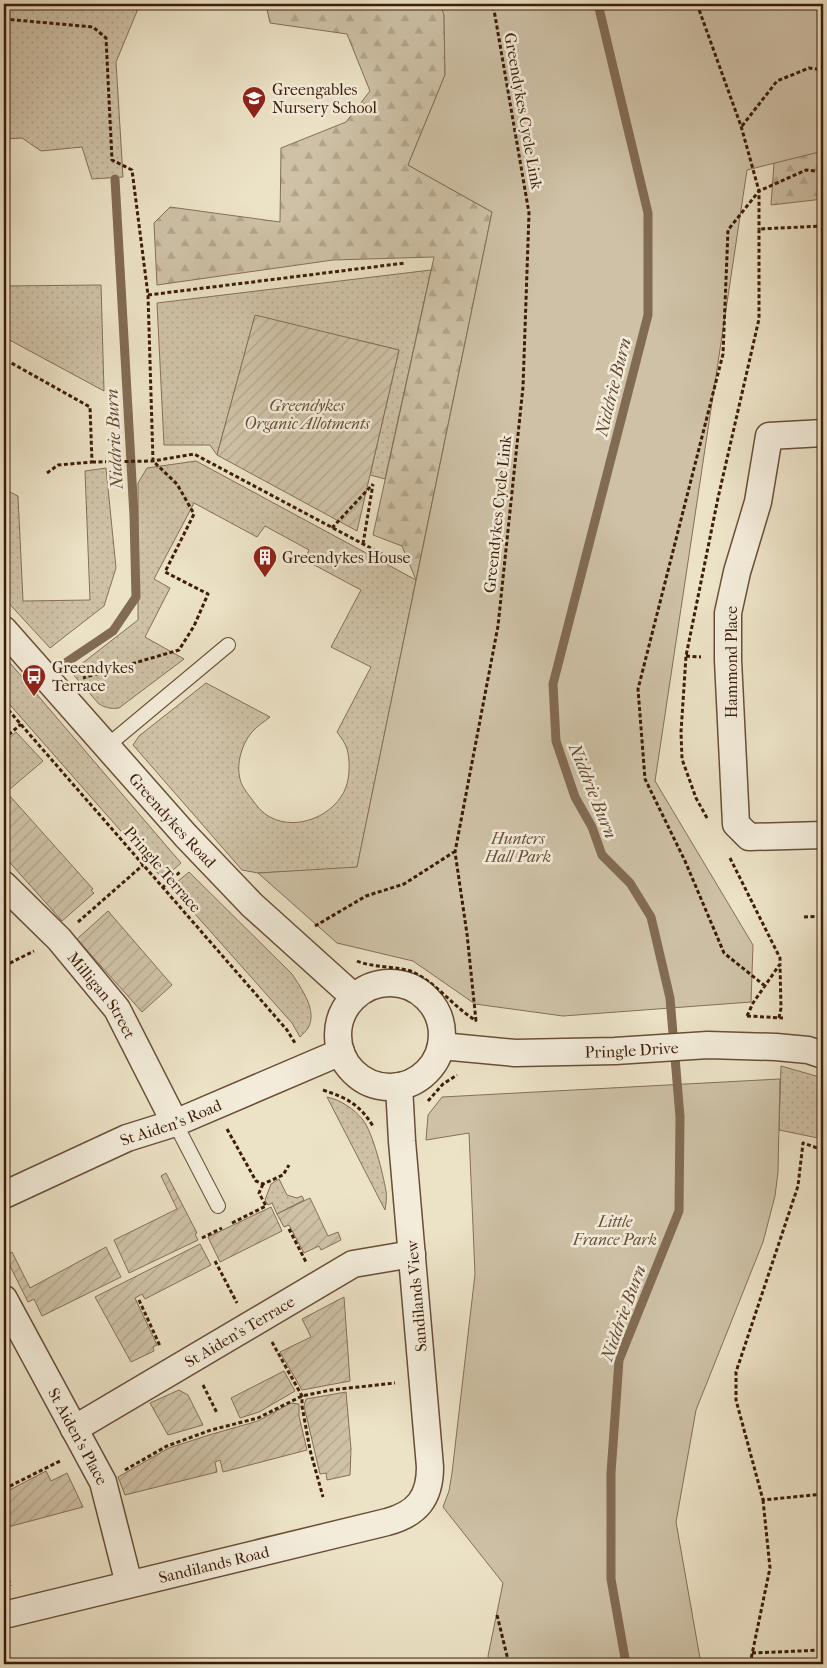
<svg xmlns="http://www.w3.org/2000/svg" width="827" height="1668" font-family="'IM FELL French Canon',serif">
<defs>
<pattern id="grass-dots" width="8" height="8" patternUnits="userSpaceOnUse" patternTransform="scale(1.25)"><rect width="8" height="8" fill="#cec1a6"/><path d="M2 2h.1M6 6h.1" fill="none" stroke="#b2a58d" stroke-width="1.8" stroke-linecap="round"/></pattern>
<pattern id="forest-firs" width="22" height="20" patternUnits="userSpaceOnUse" patternTransform="scale(1.25)"><rect width="22" height="20" fill="#cec1a6"/><path d="M5 1l3.5 6h-7zM16 11l3.5 6h-7z" fill="#b2a58d"/></pattern>
<pattern id="garden-furrows" width="10" height="10" patternUnits="userSpaceOnUse" patternTransform="scale(1.25)"><rect width="10" height="10" fill="#cec1a6"/><path d="M-1 1l2-2M0 10L10 0M9 11l2-2" fill="none" stroke="#b2a58d"/></pattern>
</defs>
<rect width="100%" height="100%" fill="#ece2c6"/>
<filter id="stains"><feTurbulence type="fractalNoise" baseFrequency=".004" numOctaves="4"/><feColorMatrix values="0 0 0 0 .2 0 0 0 0 .09 0 0 0 0 .02 0 0 0 .5 -.17"/></filter>
<radialGradient id="worn" r=".72"><stop offset=".6" stop-color="#630" stop-opacity="0"/><stop offset="1" stop-color="#630" stop-opacity=".3"/></radialGradient>
<path fill="url(#grass-dots)" stroke="#866f57" d="M4 4H140L116 62 123 177 92 179 82 147 41 151 22 138 4 139Z
M431 270 385 479 370 475 399 350 255 316 217 455 210 445H164L157 303Z
M101 285 104 391 4 337V286Z
M196 461 416 580 357 868 258 873 242 870 133 745 139 736 206 683 270 717C264 722 257 726 252 732 242 744 236 763 240 779 241 785 247 793 251 798 256 805 262 813 270 817 297 832 336 815 346 787 350 776 350 759 347 749 345 743 341 737 337 732L371 667 331 647 361 590 305 560 309 550 265 526 257 537 194 503 154 579 170 588 145 637 184 659 119 708C111 709 106 708 99 704L71 672 138 620V483L147 468Z
M106 468 116 568 104 606 50 648 4 598V489L18 496 23 601 90 600 85 471Z
M4 656 181 863 163 879 4 698Z
M16 732 43 761 4 794V784L9 780 4 766V743Z
M189 872 292 974C301 988 318 1011 308 1028 306 1031 303 1034 300 1037L292 1023 171 887Z
M781 1066 823 1078V1139L779 1130Z
M327 1097C341 1100 354 1109 363 1120 373 1133 383 1174 386 1191 387 1197 386 1204 385 1210Z
M279 1179 287 1195 297 1198 302 1196 304 1200 277 1214 272 1203 268 1205 265 1200 271 1184Z"/>
<path fill="url(#forest-firs)" stroke="#866f57" d="M266 4H442L444 10 445 75 408 165 492 212 416 580 402 546 373 535 434 257 333 260 157 285 154 223 170 207 280 222 281 148 346 122 370 91 347 34 270 23Z
M823 103V199L771 205 774 163Z"/>
<path fill="#cec1a6" stroke="#866f57" d="M440 4H823V151L747 170 655 781 753 945 751 1002 563 1016 475 1004 413 961 337 943 258 873 357 867 492 212 408 165 445 75 444 15Z
M780 1079 778 1172 775 1196 763 1242 696 1410 676 1522 701 1664H489L488 1656 503 1583 443 1507 449 1491 452 1473 475 1274 469 1133 426 1140 428 1115 442 1097Z"/>
<path fill="url(#garden-furrows)" stroke="#866f57" d="M255 315 399 350 357 531 217 455Z
M9 795 93 889 91 890 94 893 62 921 4 856V800Z
M108 911 172 985 142 1012 77 939Z
M166 1173 197 1233 195 1234 198 1240 129 1273 114 1240 177 1209 161 1176Z
M310 1198 328 1236 338 1232 341 1240 321 1250 319 1246 304 1253 289 1225 284 1227 277 1214Z
M271 1207 282 1231 220 1262 208 1237Z
M200 1244 211 1265 145 1299 142 1294 135 1298 157 1345 153 1347 154 1351 131 1362 95 1297Z
M106 1247 121 1277 42 1316 34 1299 28 1302 5 1256 12 1252 30 1288Z
M344 1297 350 1381 302 1390 280 1352 311 1337 302 1319Z
M284 1371 295 1391 259 1412 240 1418 231 1398Z
M179 1390 188 1395 203 1425 168 1435 150 1403Z
M346 1392 351 1449 350 1475 327 1480 326 1473 320 1474 304 1406 306 1399Z
M291 1403 299 1404V1416L307 1450 223 1472 220 1460 215 1462 217 1472 125 1495 118 1477 169 1448 209 1435 258 1421Z
M46 1471 51 1481 67 1473 83 1507 4 1528V1493Z"/>
<g fill="none" stroke-linecap="round" stroke-linejoin="round">
<path stroke="#826b53" stroke-width="9" d="M598 4 648 213V315L553 684 556 741 575 797 592 827 602 855 630 883 651 917 670 998 680 1117 679 1211 619 1360 611 1473V1579L626 1664
M64 664 113 631 136 597 134 516 115 179"/>
<g stroke="#694e38" stroke-width="16">
<path id="lane" d="M107 746 228 645
M175 1123 218 1206"/>
</g>
<g stroke="#694e38" stroke-width="29">
<g id="street">
<path d="M823 433 769 436 758 502 737 572 728 613V660L736 824 749 837 823 835"/>
<path id="s1" d="M4 630 186 836 252 905 354 997"/>
<path id="s2" d="M4 885 59 939 117 1009 175 1123"/>
<circle cx="390" cy="1035" r="52"/>
<path id="s3" d="M441 1046 515 1053 615 1051 708 1045 776 1047 808 1050 823 1055"/>
<path id="s4" d="M4 1195 127 1138 175 1123 341 1052"/>
<path id="s5" d="M4 1299 103 1482 129 1584"/>
<path id="s6" d="M74 1429 353 1264 412 1254"/>
<path id="s7" d="M4 1615 387 1522C417 1514 430 1498 430 1467L402 1141 399 1086"/>
</g>
</g>
<path stroke="#3d1d08" stroke-width="3" stroke-dasharray="4 2.5" stroke-linecap="butt" d="M697 4 741 126 759 191V229
M4 19 93 27 106 38 112 160 132 170 148 295 153 461 177 484 194 514 165 572 208 594 194 626 179 650 83 678
M742 126 777 81 809 68 823 70
M148 295 405 263
M6 360 90 407 92 462 58 465 47 473
M92 462 153 461 194 454 397 562
M332 528 373 484
M363 544 373 484
M686 656 701 657
M4 705 287 1030 295 1043
M4 739 21 724
M707 818 696 798 682 759 681 732 686 656 718 498 759 319V229L823 226
M730 858 780 958V964L753 1003 747 1016
M162 888 181 871
M804 917 823 916
M78 922 143 865
M315 926 366 896 404 884 454 852
M357 961C373 968 399 966 413 972 438 984 454 1008 477 1021
M4 966 34 951
M765 986 724 953 685 861 645 779 638 689 723 354 728 230 759 191 806 170 823 172
M747 1016 783 1018
M779 1018 781 1008 780 965
M476 1021 467 934 455 852 498 626 523 387 529 213 493 4
M323 1090C347 1098 359 1104 373 1126
M428 1101 443 1084 457 1075
M227 1129 256 1181 263 1184 283 1175 289 1165
M823 1150 803 1143 798 1186 736 1372V1400L763 1500 823 1494
M232 1223 266 1206 259 1193 263 1184
M289 1229 306 1262
M202 1238 222 1228
M215 1261 237 1303
M139 1300 160 1346
M272 1342 302 1396V1406L310 1450 323 1497
M203 1385 217 1413
M125 1470 167 1446 211 1430 258 1418 302 1396 331 1390 395 1383
M4 1489 62 1460
M4 1560 10 1586
M497 1615 509 1664
M752 1653 823 1650
M750 1664 770 1568 763 1500"/>
<use href="#lane" stroke="#f3ecda" stroke-width="14"/>
<use href="#street" stroke="#f3ecda" stroke-width="26"/>
</g>
<defs>
<g id="school-pin" transform="scale(1.25)"><path d="M0 17L-7.5 6A9.5 9.5 0 1 1 7.5 6Z" fill="#8f2418" stroke="#f3ecda"/><path d="M0-5L7-2L0 1L-7-2ZM-4 1L0 2.5L4 1V4Q0 6-4 4Z" fill="#fff"/></g>
<g id="building-pin" transform="scale(1.25)"><path d="M0 17L-7.5 6A9.5 9.5 0 1 1 7.5 6Z" fill="#8f2418" stroke="#f3ecda"/><path d="M-4-6H4V6H1V3H-1V6H-4ZM-2.5-4.3h1.7v1.8h-1.7ZM.8-4.3h1.7v1.8H.8ZM-2.5-1h1.7V.8h-1.7ZM.8-1h1.7V.8H.8Z" fill="#fff"/></g>
<g id="bus-pin" transform="scale(1.25)"><path d="M0 17L-7.5 6A9.5 9.5 0 1 1 7.5 6Z" fill="#8f2418" stroke="#f3ecda"/><path d="M-5-6H5V4H4V6H2V4H-2V6H-4V4H-5ZM-3.5-4V0h7V-4ZM-3.5 1.2v1.5H-2V1.2ZM2 1.2v1.5H3.5V1.2Z" fill="#fff"/></g>
</defs>
<g fill-rule="evenodd">
<use href="#school-pin" x="254" y="98"/>
<use href="#building-pin" x="265" y="557"/>
<use href="#bus-pin" x="34" y="676"/>
</g>
<g text-anchor="middle" stroke-width="5" stroke-linejoin="round" paint-order="stroke">
<g font-size="16" fill="#3d1d08" stroke="#f3ecda" text-anchor="start">
<text x="272" y="95">Greengables<tspan x="272" dy="18">Nursery School</tspan></text>
<text x="282" y="563">Greendykes House</text>
<text x="52" y="673">Greendykes<tspan x="52" dy="18">Terrace</tspan></text>
</g>
<g font-size="16" fill="#3d1d08" stroke="#f3ecda">
<text transform="translate(524 111) rotate(80)" y="6">Greendykes Cycle Link</text>
<text transform="translate(497 514) rotate(-84)" y="6">Greendykes Cycle Link</text>
<text transform="translate(731 662) rotate(-90)" y="6">Hammond Place</text>
<text dy="6" stroke="none"><textPath href="#s1" startOffset="254">Greendykes Road</textPath></text>
<text transform="translate(163 869) rotate(49)" y="6">Pringle Terrace</text>
<text dy="6" stroke="none"><textPath href="#s2" startOffset="148">Milligan Street</textPath></text>
<text dy="6" stroke="none"><textPath href="#s3" startOffset="191">Pringle Drive</textPath></text>
<text dy="6" stroke="none"><textPath href="#s4" startOffset="182">St Aiden's Road</textPath></text>
<text transform="translate(416 1296) rotate(-95)" y="6">Sandilands View</text>
<text dy="6" stroke="none"><textPath href="#s6" startOffset="192">St Aiden's Terrace</textPath></text>
<text dy="6" stroke="none"><textPath href="#s5" startOffset="156">St Aiden's Place</textPath></text>
<text dy="6" stroke="none"><textPath href="#s7" startOffset="216">Sandilands Road</textPath></text>
</g>
<g font-size="16" font-style="italic" fill="#684e37" stroke="#f3ecda">
<text x="307" y="411">Greendykes<tspan x="307" dy="18">Organic Allotments</tspan></text>
<text x="518" y="844">Hunters<tspan x="518" dy="18">Hall Park</tspan></text>
<text x="615" y="1227">Little<tspan x="615" dy="18">France Park</tspan></text>
</g>
<g font-size="18" font-style="italic" fill="#654a34" stroke="#f3ecda">
<text transform="translate(613 387) rotate(-76)" y="6">Niddrie Burn</text>
<text transform="translate(114 439) rotate(-93)" y="6">Niddrie Burn</text>
<text transform="translate(593 791) rotate(68)" y="6">Niddrie Burn</text>
<text transform="translate(623 1313) rotate(-70)" y="6">Niddrie Burn</text>
</g>
</g>
<rect width="827" height="1668" fill="none" stroke="#ece2c6" stroke-width="20"/>
<rect x="5" y="5" width="817" height="1658" fill="none" stroke="#3d1d08" stroke-width="2.5"/>
<rect x="10" y="10" width="807" height="1648" fill="none" stroke="#3d1d08"/>
<rect width="100%" height="100%" filter="url(#stains)"/>
<rect width="100%" height="100%" fill="url(#worn)"/>
</svg>
